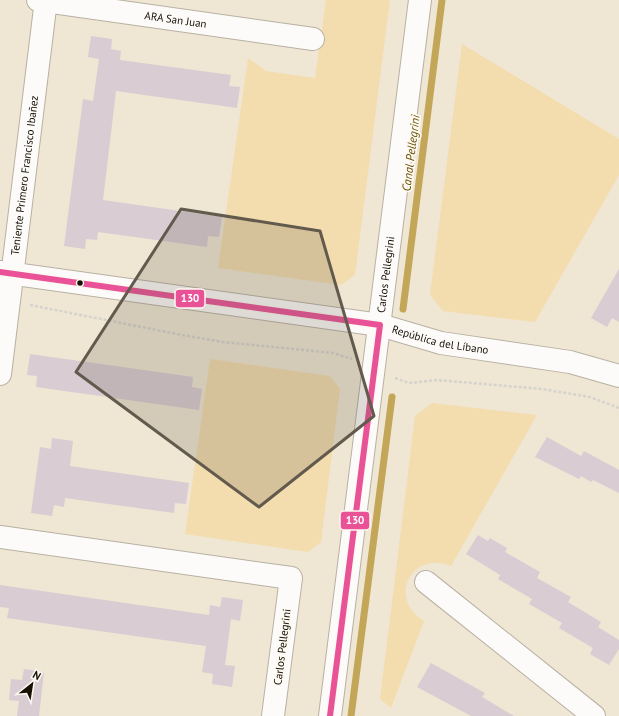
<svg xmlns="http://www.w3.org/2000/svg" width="619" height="716" font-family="'PT Sans',sans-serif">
<rect width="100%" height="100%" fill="#efe6d4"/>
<path fill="#f3ddae" d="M326 0H390L355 275 341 285 218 268 248 58 266 71 315 78Z
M462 44 619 139V175L535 322 443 311 430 295Z
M210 359 330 376 340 389 321 542 308 552 185 534Z
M432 403 537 415 451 566C411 550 387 599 424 621L391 708 380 699 415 416Z"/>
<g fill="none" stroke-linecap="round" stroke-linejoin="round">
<path stroke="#c4a658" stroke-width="7" d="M403 309 442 0
M351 716 392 397"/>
</g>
<path fill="#daccd3" d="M91 36 112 39 111 49 121 51 120 60 231 75 229 86 240 87 237 108 116 91 103 200 222 217 219 237 208 236 207 247 98 232 97 240 86 239 85 249 64 246 83 99 93 101 99 59 88 57Z
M619 269V322L612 318 607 327 591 318Z
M30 354 193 377 192 387 202 389 199 410 36 387 37 376 27 375Z
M547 437 581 456 584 451 619 470V493L593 480 591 482 581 476 579 479 535 457Z
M52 438 73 441 70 466 189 483 186 504 175 503 174 513 65 498 64 507 54 505 52 516 31 513 40 447 51 449Z
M478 535 488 541 490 538 507 548 505 552 540 572 537 578 571 597 568 602 601 622 598 627 619 640V649L609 665 590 654 593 648 559 628 562 623 529 604 532 599 498 579 500 575 466 554Z
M0 585 209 615 210 605 220 607 222 597 243 600 240 621 231 619 225 665 235 666 232 687 212 684 213 674 202 672 206 646 7 618 9 608 0 607Z
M431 663 485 693 482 697 514 716H471L417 687Z
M24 669 44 672 39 716H17L19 701 9 700 11 679 22 680Z"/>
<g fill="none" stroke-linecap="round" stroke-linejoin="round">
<g stroke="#b8b1a3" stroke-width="24">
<g id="street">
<path id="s1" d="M38 0 313 39"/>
<path id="s2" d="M0 374 46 0"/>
<path d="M0 537 291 578 273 716"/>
<path d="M426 582 594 716"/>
</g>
</g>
<g stroke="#b8b1a3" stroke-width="24">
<g id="secondary">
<path id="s3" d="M0 272 380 325 441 343 570 362 619 376"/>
<path id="s4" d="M330 716 420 0"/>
</g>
</g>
<path stroke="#d6d3ce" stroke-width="2.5" stroke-dasharray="3 2" stroke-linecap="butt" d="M30 305 182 335 223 342 333 353 352 359
M395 378 409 383 437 380 542 389 590 397 619 408"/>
<use href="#street" stroke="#fdfbf9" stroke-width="22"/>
<use href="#secondary" stroke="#fdfbf9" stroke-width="22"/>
<g stroke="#fcf9f2" stroke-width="9">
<path id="bus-1" d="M0 272 380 325
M330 716 380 325"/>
</g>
<use href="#bus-1" stroke="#e95297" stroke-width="6"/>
</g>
<path fill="#625b4d" fill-opacity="0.2" stroke="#625b4d" stroke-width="3" stroke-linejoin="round" d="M181 209 320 231 374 416 259 507 76 372Z"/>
<circle fill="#161005" stroke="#fcf9f2" stroke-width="1.5" cx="80" cy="283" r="3.5"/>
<g text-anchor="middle" stroke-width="3.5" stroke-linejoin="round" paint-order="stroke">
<g font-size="11" fill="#161005" stroke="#fcf9f2">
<text dy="4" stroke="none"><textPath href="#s1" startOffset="139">ARA San Juan</textPath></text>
<text dy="4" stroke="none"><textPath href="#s2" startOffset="200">Teniente Primero Francisco Ibañez</textPath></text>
<text dy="4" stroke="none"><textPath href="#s4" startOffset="445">Carlos Pellegrini</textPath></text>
<text dy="4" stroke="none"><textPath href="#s3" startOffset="446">República del Líbano</textPath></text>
<text transform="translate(282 647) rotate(-83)" y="4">Carlos Pellegrini</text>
</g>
<g font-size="12" font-style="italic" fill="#6a4e00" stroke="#fcf9f2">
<text transform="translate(411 153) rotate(-83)" y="4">Canal Pellegrini</text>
</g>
</g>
<g stroke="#fcf9f2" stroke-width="1.5">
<rect x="175" y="289" width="30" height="19" rx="4" fill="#e95297"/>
<rect x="340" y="511" width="30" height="19" rx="4" fill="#e95297"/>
</g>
<g font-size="11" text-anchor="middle" font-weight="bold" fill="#fff">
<text x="190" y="302">130</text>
<text x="355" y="524">130</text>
</g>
<g transform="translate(32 684) rotate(30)" stroke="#fcf9f2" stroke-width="3" paint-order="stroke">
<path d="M0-3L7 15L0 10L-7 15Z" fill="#161005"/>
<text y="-6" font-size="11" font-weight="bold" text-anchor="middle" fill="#161005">N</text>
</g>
</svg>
